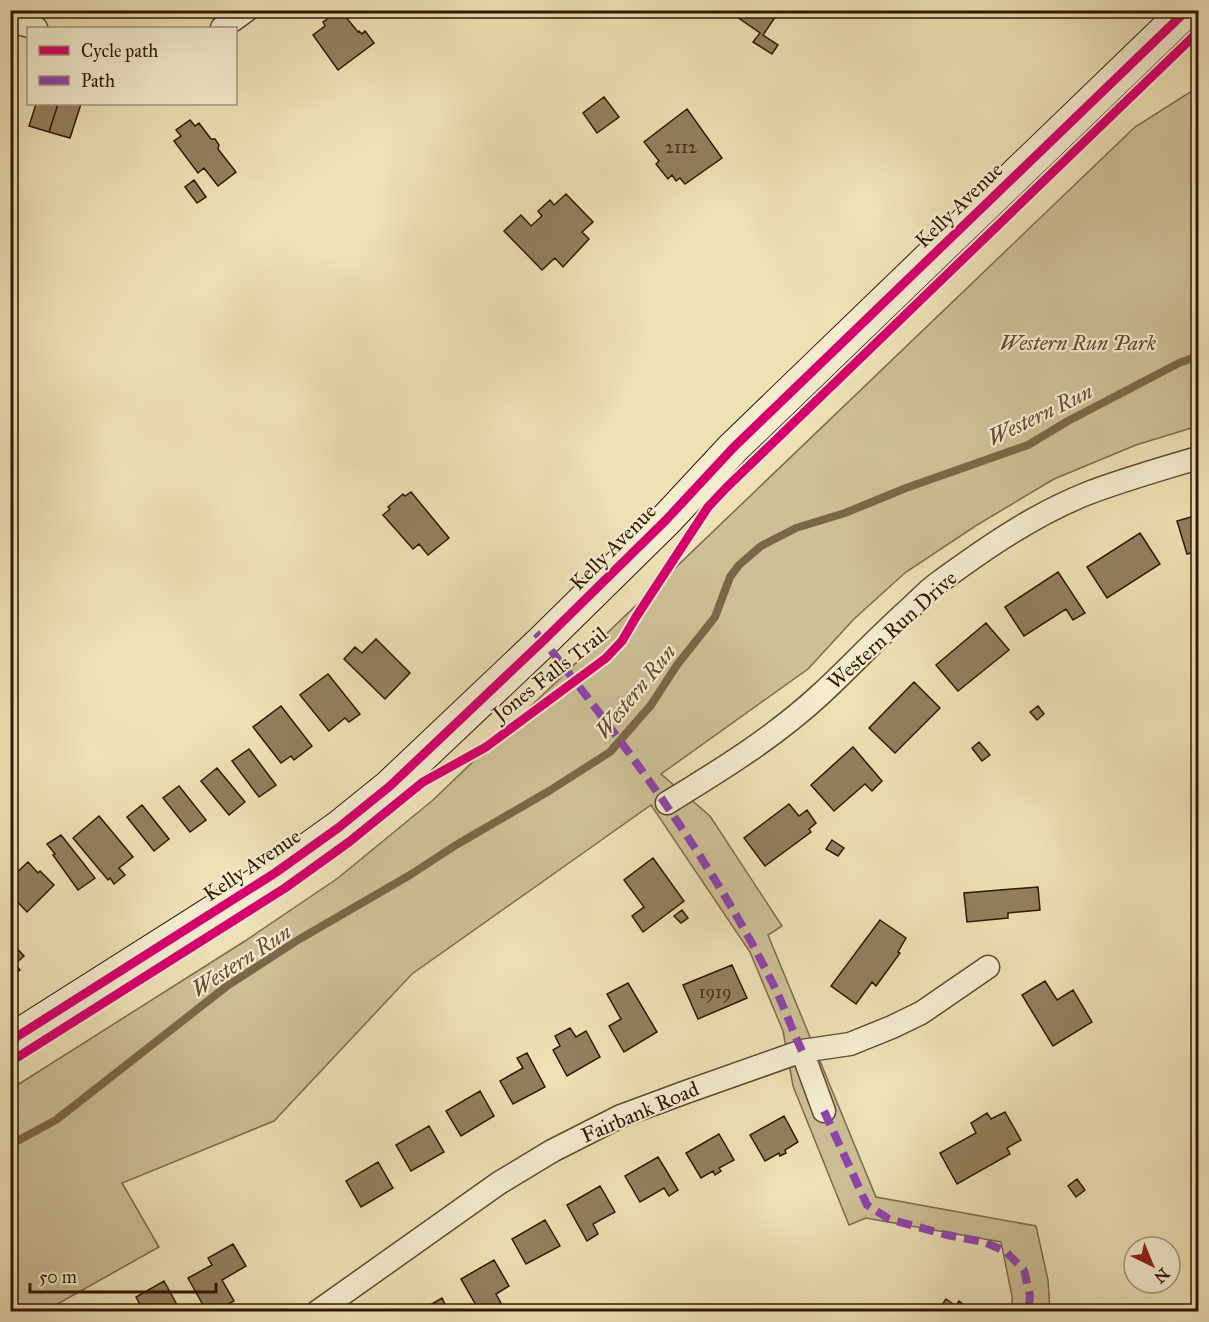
<svg xmlns="http://www.w3.org/2000/svg" width="1209" height="1322" font-family="'IM FELL Great Primer',serif">
<rect width="100%" height="100%" fill="#ede1b5"/>
<filter id="stains"><feTurbulence type="fractalNoise" baseFrequency=".00333" numOctaves="4"/><feColorMatrix values="0 0 0 0 .2 0 0 0 0 .09 0 0 0 0 .02 0 0 0 .5 -.17"/></filter>
<radialGradient id="worn" r=".72"><stop offset=".6" stop-color="#630" stop-opacity="0"/><stop offset="1" stop-color="#630" stop-opacity=".3"/></radialGradient>
<path fill="#cdbf96" stroke="#7f6b4b" stroke-width="1.5" d="M1198 87V426L1136 445 1054 479 977 525 906 572 854 619 808 669 661 774 710 816 782 926 768 935 876 1197 1036 1226 1048 1280 1050 1311H1012V1296L1001 1242 866 1218 849 1225 793 1086 783 1031 750 952 651 805 412 974 274 1121 122 1183 159 1247 45 1311 11 1312V1089L245 941 338 878 433 800 1135 127Z"/>
<g fill="none" stroke-linecap="round" stroke-linejoin="round">
<path stroke="#7b6747" stroke-width="8" d="M10 1145 56 1120 227 986 298 940 410 875 456 845 549 791 610 752 651 705 677 665 715 617 730 577 739 565 761 546 796 528 845 513 906 488 1028 445 1068 421 1179 363 1198 356"/>
</g>
<path fill="#93805e" stroke="#311700" stroke-width="1.5" d="M340 10 358 32 359 31 362 34 365 31 374 43 338 70 313 35 325 26 323 22Z
M727 10H780L763 35 778 45 772 54 753 42 760 33Z
M604 97 619 117 597 133 583 113Z
M36 104H58L49 132 29 126Z
M58 104H81L70 138 49 132Z
M687 109 722 158 685 184 680 178 676 181 672 175 668 179 656 164 659 161 644 142Z
M190 120 195 126 199 123 211 139H215L219 145 218 149 236 172 218 186 204 168 198 173 174 141 181 136 176 130Z
M194 180 206 197 197 203 185 187Z
M566 194 593 222 582 232 589 239 563 267 555 258 542 270 504 231 521 215 531 226 542 216 538 211 550 200 554 205Z
M411 492 449 538 428 555 419 544 413 549 383 515 390 509 388 507 403 494 405 496Z
M1198 515V551L1187 554 1177 521Z
M1140 533 1160 564 1107 598 1087 567Z
M1058 572 1085 613 1073 620 1066 609 1024 636 1005 607Z
M986 623 1009 650 958 691 936 665Z
M376 639 410 673 385 699 344 659 355 647 362 653Z
M328 674 360 714 349 722 345 718 329 731 300 695Z
M914 682 940 708 895 753 869 728Z
M281 706 312 746 294 760 291 756 281 763 253 727Z
M1038 706 1044 714 1037 720 1030 712Z
M979 742 990 755 982 761 972 748Z
M853 747 882 781 872 791 865 784 834 811 811 785Z
M249 749 276 785 259 797 232 761Z
M217 768 245 802 229 815 201 781Z
M179 786 206 820 190 832 163 798Z
M789 804 799 816 807 810 816 823 809 829 811 832 765 866 744 838Z
M142 805 169 839 154 851 127 817Z
M99 816 133 857 119 868 125 875 114 884 110 878 108 880 73 838Z
M61 835 95 878 78 890 53 855 55 854 47 844Z
M832 840 844 848 838 856 826 849Z
M653 858 684 901 643 932 632 916 644 907 624 880Z
M28 862 38 873 40 871 54 885 27 912 12 896 16 893 10 887V879Z
M1038 887 1040 910 1008 913V918L967 922 964 893Z
M682 910 688 918 681 923 674 916Z
M880 920 906 938 898 952 900 953 876 986 872 982 856 1004 831 986Z
M10 941 24 956 15 964 20 970 15 973 10 968Z
M732 965 747 998 698 1019 683 985Z
M1045 981 1057 1000 1073 990 1092 1022 1053 1046 1022 995Z
M628 983 657 1032 624 1052 609 1026 621 1019 607 994Z
M570 1028 576 1037 586 1031 600 1057 567 1076 553 1050 560 1046 555 1036Z
M527 1053 545 1087 513 1104 500 1081 523 1068 517 1058Z
M480 1091 494 1116 461 1136 446 1111Z
M1005 1112 1021 1140 1007 1148 1010 1154 957 1184 940 1153 976 1133 971 1123 987 1113 991 1119Z
M784 1116 798 1142 785 1150 786 1153 780 1156 779 1153 765 1161 750 1135Z
M429 1126 444 1152 411 1171 396 1145Z
M719 1134 734 1160 719 1168 721 1171 715 1175 713 1171 701 1178 686 1153Z
M658 1157 678 1190 669 1196 664 1188 640 1202 625 1176Z
M378 1162 393 1188 361 1207 346 1181Z
M1077 1179 1085 1190 1076 1197 1068 1186Z
M600 1186 615 1212 593 1224 598 1234 587 1241 567 1205Z
M545 1220 560 1246 526 1264 512 1239Z
M233 1244 246 1266 222 1280 234 1301 222 1307 225 1312H207L188 1278 212 1265 208 1258Z
M494 1260 509 1286 496 1294 503 1307 495 1312H480L461 1279Z
M164 1281 181 1312H144L136 1297Z
M442 1298 449 1312H418Z
M946 1299 956 1306 959 1301 974 1312H937Z"/>
<g fill="none" stroke-linecap="round" stroke-linejoin="round">
<g stroke="#604a2d" stroke-width="25">
<path id="minor" d="M10 21 36 28
M222 28 247 10
M667 803C721 770 776 736 822 693 851 666 878 637 907 611 917 602 927 591 938 583 983 550 1033 515 1086 494 1122 480 1161 469 1198 458
M802 1051 824 1111
M317 1312 499 1183 552 1151 621 1116 686 1092 802 1051 850 1044 892 1027 921 1013 988 967"/>
</g>
<g stroke="#311700" stroke-width="35">
<path id="secondary" d="M10 1041 275 873 338 828 390 786 543 641 666 520 733 448 1187 10"/>
</g>
<use href="#minor" stroke="#f3eccf" stroke-width="22"/>
<use href="#secondary" stroke="#f3eccf" stroke-width="33"/>
<path stroke="#8e44ad" stroke-width="8" stroke-dasharray="15 8" stroke-linecap="butt" d="M536 633 550 649C632 754 711 860 771 980 783 1003 791 1028 802 1051
M824 1111 867 1205 889 1219 947 1235 984 1242 1005 1251 1024 1270 1030 1296 1028 1312"/>
<g stroke="#f3eccf" stroke-width="13">
<path id="cycleway" d="M10 1041 275 873 338 828 390 786 543 641 666 520 733 448 1187 10
M10 1062 285 888 349 842 423 782 486 747 606 658 622 641 636 617 708 507 726 488 1198 32"/>
</g>
<use href="#cycleway" stroke="#d6006c" stroke-width="9"/>
</g>
<g text-anchor="middle" stroke-width="4.5" stroke-linejoin="round" paint-order="stroke">
<g font-size="18" fill="#4a3118">
<text x="681" y="153">2112</text>
<text x="715" y="998">1919</text>
</g>
<g font-size="21" fill="#311700" stroke="#f3eccf">
<text transform="translate(959 205) rotate(-44)" y="7">Kelly Avenue</text>
<text transform="translate(613 547) rotate(-45)" y="7">Kelly Avenue</text>
<text transform="translate(892 630) rotate(-42)" y="7">Western Run Drive</text>
<text transform="translate(550 674) rotate(-38)" y="7">Jones Falls Trail</text>
<text transform="translate(252 865) rotate(-34)" y="7">Kelly Avenue</text>
<text transform="translate(640 1112) rotate(-23)" y="7">Fairbank Road</text>
</g>
<g font-size="21" font-style="italic" fill="#60492d" stroke="#f3eccf">
<text x="1078" y="350">Western Run Park</text>
</g>
<g font-size="22" font-style="italic" fill="#634c30" stroke="#f3eccf">
<text transform="translate(1040 414) rotate(-26)" y="8">Western Run</text>
<text transform="translate(635 691) rotate(-51)" y="8">Western Run</text>
<text transform="translate(241 960) rotate(-33)" y="8">Western Run</text>
</g>
</g>
<rect width="1209" height="1322" fill="none" stroke="#ede1b5" stroke-width="36"/>
<rect x="12" y="12" width="1185" height="1298" fill="none" stroke="#311700" stroke-width="3"/>
<rect x="18" y="18" width="1173" height="1286" fill="none" stroke="#311700" stroke-width="1.5"/>
<rect x="27" y="27" width="210" height="78" fill="#f3eccf" stroke="#a5977c" stroke-width="1.5"/>
<rect x="39" y="46" width="30" height="9" fill="#d6006c" stroke="#a5977c" stroke-width="1.5"/>
<text x="81" y="57" font-size="18" fill="#311700">Cycle path</text>
<rect x="39" y="76" width="30" height="9" fill="#8e44ad" stroke="#a5977c" stroke-width="1.5"/>
<text x="81" y="87" font-size="18" fill="#311700">Path</text>
<g transform="translate(1152 1265) rotate(137)"><circle r="28" fill="#f3eccf" stroke="#a5977c" stroke-width="1.5"/>
<path d="M0-4.5L10 22L0 15L-10 22Z" fill="#8f2418"/>
<text y="-9" font-size="16" font-weight="bold" text-anchor="middle" fill="#311700">N</text>
</g>
<path d="M30 1283v9h186v-9" fill="none" stroke="#311700" stroke-width="3"/>
<text x="39" y="1283" font-size="18" fill="#311700" stroke="#f3eccf" stroke-width="4.5" paint-order="stroke">50 m</text>
<rect width="100%" height="100%" filter="url(#stains)"/>
<rect width="100%" height="100%" fill="url(#worn)"/>
</svg>
